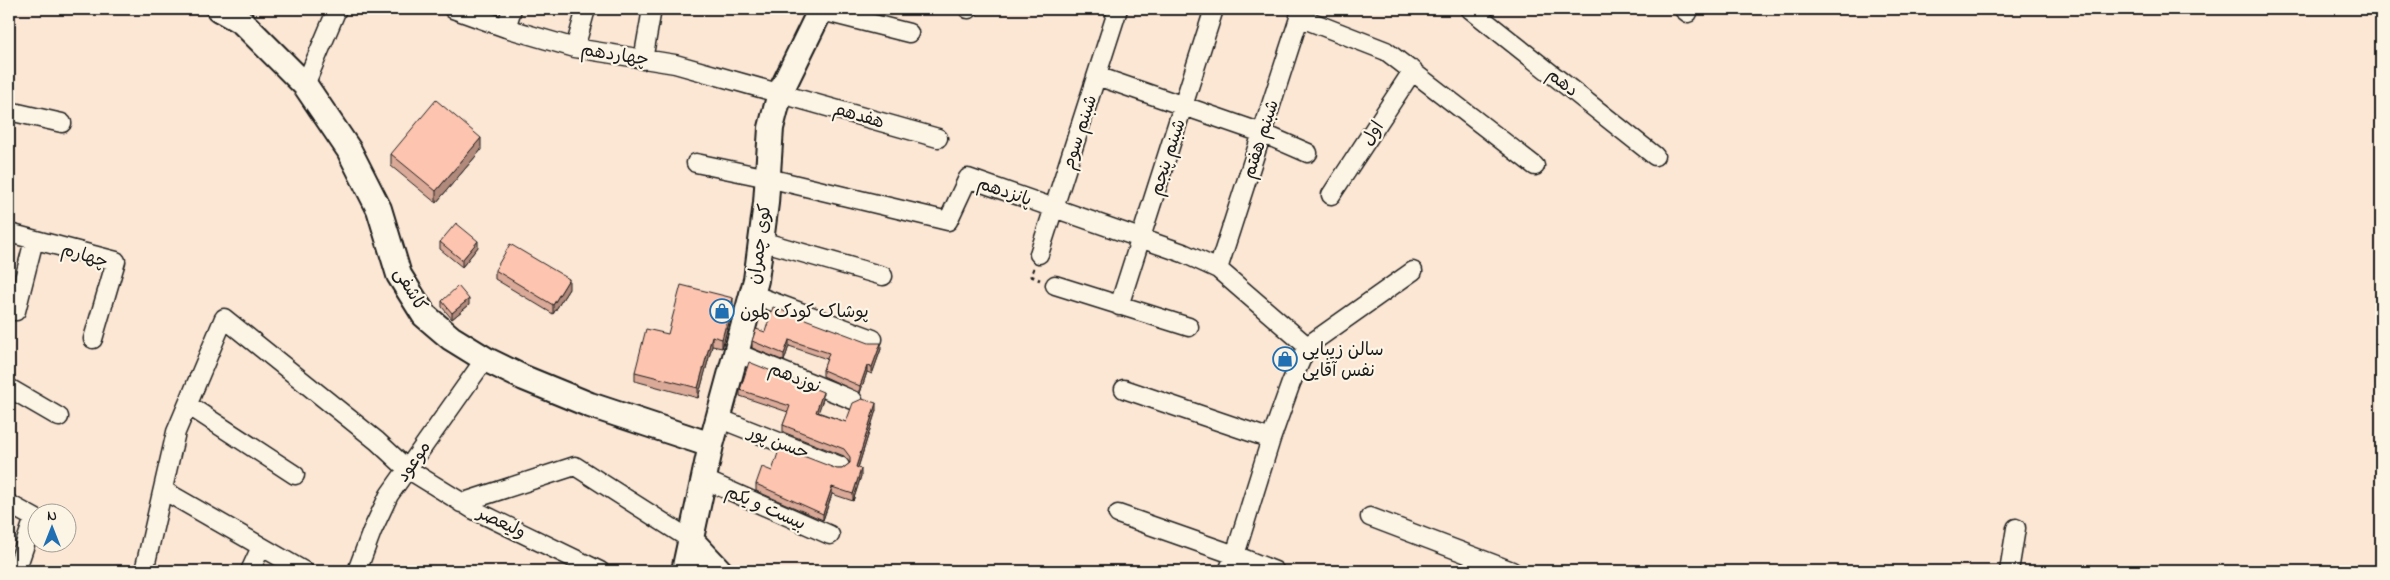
<svg xmlns="http://www.w3.org/2000/svg" width="2390" height="580" font-family="'Indie Flower','Playpen Sans Arabic',sans-serif">
<rect width="100%" height="100%" fill="#fce7d5"/>
<filter id="ink" filterUnits="userSpaceOnUse"><feTurbulence type="fractalNoise" baseFrequency=".02" numOctaves="2"/><feDisplacementMap in="SourceGraphic" scale="10" xChannelSelector="R" yChannelSelector="G"/><feConvolveMatrix kernelMatrix="1 2 1 2 8 2 1 2 1" color-interpolation-filters="sRGB"/></filter>
<g filter="url(#ink)">
<g fill="none" stroke-linecap="round" stroke-linejoin="round">
<g stroke="#1c1c1c" stroke-width="21">
<path id="street" d="M453 9 506 28 575 48 675 64 938 138
M814 9 909 33
M968 9H969
M1470 9 1655 156
M1683 9 1688 13
M1299 17 1386 51 1535 166
M506 28 512 9
M575 48 586 9
M643 60 652 9
M1097 76 1262 133 1308 153
M305 85 337 9
M9 111 62 123
M696 163 768 178 948 221 968 178 1183 253 1218 269 1307 346
M1331 195 1413 70
M9 233 116 261 93 339
M761 241 883 276
M1039 254 1118 9
M1218 269 1302 9
M1055 285 1189 327
M752 294 873 339
M1119 306 1214 9
M16 311 34 240
M737 353 853 400
M9 388 59 417
M1124 389 1271 439
M188 405 295 475
M718 418 840 466
M703 479 830 535
M163 490 304 571
M461 503 575 466 691 540
M9 504 38 520
M1118 514 1235 555 1271 439 1291 383 1307 346 1413 271
M1370 517 1512 571
M16 571 34 518
M144 571 176 432 224 318 377 441 406 468 474 510 600 571
M250 571 261 547
M357 571 372 531 389 495 485 359
M1228 571 1235 555 1275 571
M2009 571 2016 528"/>
</g>
<g stroke="#1c1c1c" stroke-width="28">
<path id="secondary" d="M219 9 242 22 305 85 349 150 379 209 399 275 424 315 451 338 485 359 524 378 590 405 711 445
M691 540 720 571
M684 571 711 445 756 280 766 203 771 128 780 93 821 9"/>
</g>
<path stroke="#1c1c1c" stroke-width="3" stroke-dasharray="4 4" stroke-linecap="butt" d="M1034 268 1031 276 1040 280"/>
<use href="#street" stroke="#fcf5e5" stroke-width="18"/>
<use href="#secondary" stroke="#fcf5e5" stroke-width="24"/>
</g>
<path fill="#daa997" stroke="#1c1c1c" d="M481 150 436 203 391 166V154Z
M440 242 478 247 462 267 440 249Z
M495 270 569 289 553 314 495 279Z
M442 301 469 305 452 319 442 307Z
M733 308 722 348 712 346 698 398 635 381V372L668 334Z
M765 332 881 349 872 374 867 372 860 393 823 376V370L827 359 789 346 784 361 752 348V341Z
M740 390 823 399 818 412 846 422 876 410 858 468 861 476 853 501 832 494 823 520 756 491V484L772 471 842 469 850 463 844 456 783 432V425L788 412 740 396Z"/>
<path fill="#b18a7b" stroke="#1c1c1c" d="M481 138V150L436 203V191Z
M478 241V247L462 267V260Z
M569 279V289L553 314V305Z
M733 298V308L722 348V339Z
M469 299V305L452 319V313Z
M712 336V346L698 398V388Z
M789 340V346L784 361V354Z
M881 343V349L872 374V367Z
M867 366V372L860 393V386Z
M823 392V399L816 419V412Z
M876 403V410L856 474V467Z
M861 469V476L853 501V494Z
M832 487V494L823 520V514Z"/>
<path fill="#fdc5b0" stroke="#1c1c1c" d="M436 100 481 138 436 191 391 154Z
M456 223 478 241 462 260 440 242Z
M510 244 569 279 553 305 495 270Z
M681 285 733 298 722 339 712 336 698 388 635 372 646 329 668 334Z
M458 286 469 299 452 313 442 301Z
M773 307 869 343H881L872 367 867 366 860 386 823 370 829 353 789 340 784 354 752 341 756 329 765 332Z
M749 362 823 392 816 412 846 422 853 403 862 399 876 403 856 467 861 469 853 494 832 487 823 514 756 484 762 467 772 471 780 447 837 469H842L850 463V457L844 449 783 425 790 406 740 390Z"/>
</g>
<defs>
<g id="shop-ring" transform="scale(1.25)"><circle r="9.5" fill="#fcf5e5" stroke="#1f6fb2" stroke-width="1.5"/><path d="M-5-2.5h2.3a2.7 3.5 0 0 1 5.4 0H5L5.5 6h-11ZM-1.5-2.5h3a1.5 2.3 0 0 0-3 0Z" fill="#1f6fb2"/></g>
</defs>
<g fill-rule="evenodd">
<use href="#shop-ring" x="722" y="311"/>
<use href="#shop-ring" x="1285" y="359"/>
</g>
<g text-anchor="middle" stroke-width="4.5" stroke-linejoin="round" paint-order="stroke">
<g font-size="18" fill="#1c1c1c" stroke="#fcf5e5">
<text transform="translate(615 54) rotate(9)" y="6">چهاردهم</text>
<text transform="translate(1563 82) rotate(38)" y="6">دهم</text>
<text transform="translate(859 115) rotate(16)" y="6">هفدهم</text>
<text transform="translate(1079 132) rotate(-72)" y="6">شبنم سوم</text>
<text transform="translate(1372 133) rotate(-57)" y="6">اول</text>
<text transform="translate(1260 139) rotate(-72)" y="6">شبنم هفتم</text>
<text transform="translate(1167 157) rotate(-72)" y="6">شبنم پنجم</text>
<text transform="translate(1005 191) rotate(19)" y="6">پانزدهم</text>
<text transform="translate(759 244) rotate(-82)" y="6">کوی چمران</text>
<text transform="translate(85 255) rotate(17)" y="6">چهارم</text>
<text transform="translate(411 289) rotate(60)" y="6">کاشفی</text>
<text transform="translate(795 377) rotate(22)" y="6">نوزدهم</text>
<text transform="translate(779 442) rotate(21)" y="6">حسن پور</text>
<text transform="translate(413 461) rotate(-55)" y="6">موعود</text>
<text transform="translate(766 507) rotate(24)" y="6">بیست و یکم</text>
<text transform="translate(502 522) rotate(25)" y="6">ولیعصر</text>
</g>
<g font-size="18" fill="#1c1c1c" stroke="#fcf5e5" text-anchor="start">
<text x="740" y="317">پوشاک کودک لمون</text>
<text x="1302" y="355">سالن زیبایی<tspan x="1302" dy="21">نفس آقایی</tspan></text>
</g>
</g>
<rect width="2390" height="580" fill="none" stroke="#fcf5e5" stroke-width="30"/>
<rect x="15" y="15" width="2360" height="550" fill="none" stroke="#1c1c1c" stroke-width="2" filter="url(#ink)"/>
<g transform="translate(52 528)"><circle r="24" fill="#fcf5e5" stroke="#a29e95"/>
<path d="M0-4L9 19L0 12L-9 19Z" fill="#1f6fb2"/>
<text y="-8" font-size="14" font-weight="bold" text-anchor="middle" fill="#1c1c1c">N</text>
</g>
</svg>
